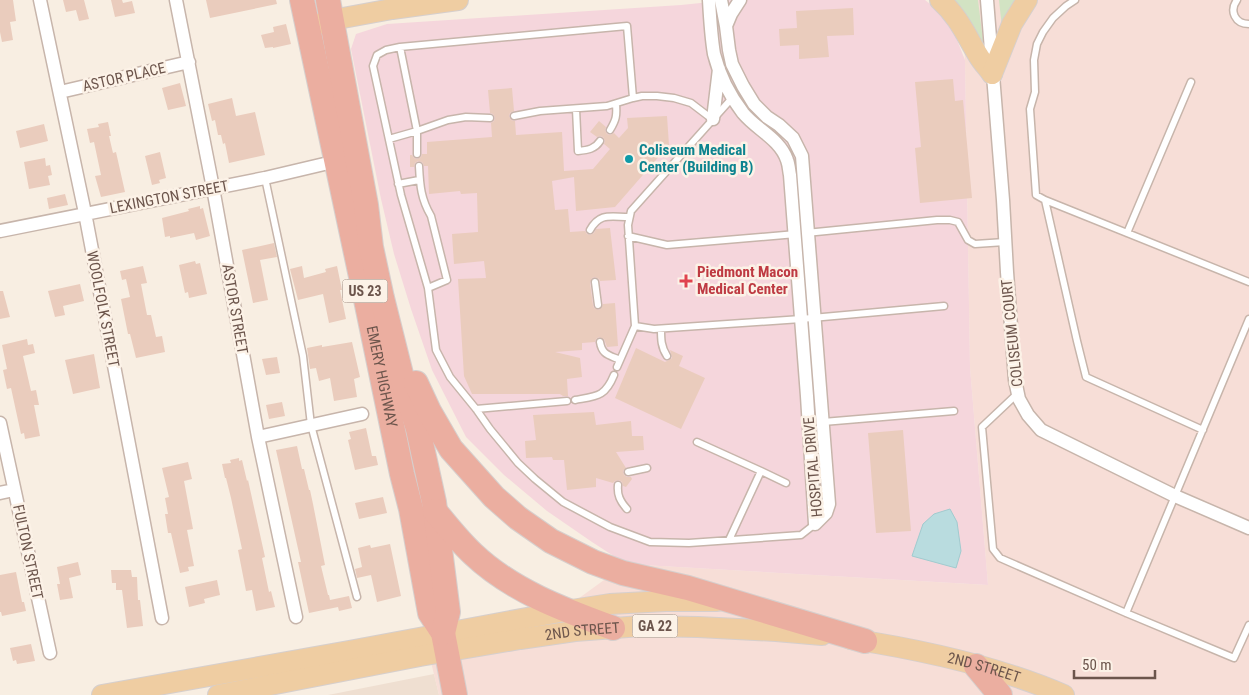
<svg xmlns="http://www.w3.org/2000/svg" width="1249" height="695" font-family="'Roboto Condensed',sans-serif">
<rect width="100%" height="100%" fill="#f8eee2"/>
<path fill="#efdfd1" d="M434 674 439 695H328Z"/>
<path fill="#f7ded7" d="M961 0H1249V695H439L431 662 516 644 626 564 988 585 970 367 965 60Z"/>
<path fill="#f5d6dc" d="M730 0H925L940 12 955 35 965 60 970 367 988 585 626 564 592 542 547 511 504 475 466 437 432 370 411 309 394 254 381 199 351 49 356 34 387 24 681 5Z"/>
<path fill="#d2e3c3" d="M947 0H978L985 57Z
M999 0H1019L1002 28Z"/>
<path fill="#b9dcdf" stroke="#a1cbcf" d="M950 509 957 522 961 551 956 568 912 556 923 524 934 514Z"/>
<path fill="#eaccbd" d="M0 0H13L16 21 10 22 13 40 2 42 0 32Z
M63 0H84L89 19 79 21 76 10 66 12Z
M111 0H122L123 3 132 1 135 13 115 17Z
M206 0H276L277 4 210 18Z
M853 8 854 35 827 36 829 57 799 59V45L780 46 779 29 797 28 796 11Z
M286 24 291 44 273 48V47L265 48 261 35 274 32 273 27Z
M953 79 955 101 963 100 972 198 920 203 915 148 921 147 915 82Z
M180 83 186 106 168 110 162 88Z
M512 88 514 111 510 113 509 116 511 120 515 121 516 135 562 132 564 171 593 169 610 149 604 144 605 141 603 137 600 136 597 137 590 132 599 121 606 127 605 130 607 134 610 135 614 133 619 138 628 128 627 118 667 116 669 145 615 207 576 211 574 177 552 181 555 210 568 209 570 232 585 231 587 234 590 235 594 233 596 229 610 228 616 280 600 281 599 279 595 277 592 278 590 283 593 305 594 308 599 310 602 307 603 304 615 303 618 346 607 347 604 339 599 337 596 339 595 342 582 343V350L555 352 580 358 582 377 567 379 568 396H563L560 394H472L464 376 458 279 486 278 484 261 454 264 452 234 478 232 477 193 461 194 460 191 429 194 428 166H424L422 162 418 161 415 163 414 167H410V155H412L414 158 417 159 421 157 422 154H427V142L492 137 491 123 494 121 495 118 493 114 490 113 488 90Z
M232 98 236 116 255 112 265 155 229 163 225 143 223 144 221 135H218L215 120 212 121 208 104Z
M108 122 111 136H109L113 153 116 152 125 192 101 197 95 176 101 175 94 142 90 143 87 129 99 127 98 124Z
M44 124 48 141 20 148 16 131Z
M160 152 166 178 159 180 160 183 152 185 145 156Z
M45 158 46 166 50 165 52 175 48 176 50 185 29 189 24 162Z
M65 194 68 205 49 209 47 198Z
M200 206V209L203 208 210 236 196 240 194 233 170 238V236L165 237 162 218 189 211 188 209Z
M274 243 277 257 260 260 268 300 253 303 242 250Z
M195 261 196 264 200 263 207 294 189 298 188 292 185 293 179 265Z
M143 266 147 283 141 284 147 315H151L156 337 162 336 165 352 136 358 130 334H128L121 299 130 297 126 279 122 280 120 271Z
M302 266 304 278 326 272 325 269 337 266 342 290H340L346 319 329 323 323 294 298 300 290 269Z
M80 284 84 301 63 306 65 315 55 317 48 291Z
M0 291H3L10 317 0 319Z
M27 339 28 345 33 344 35 353 23 356 31 391 36 390 39 405H34L40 436 25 439 24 433 21 434 11 388 7 389 3 370 7 369 2 345Z
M352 342 360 377 354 379 357 397 334 401 330 378 319 381 316 368 310 369 307 348 322 345V347Z
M636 348 665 362 669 360 672 358 670 350 683 356 679 366 705 378 681 429 615 398Z
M94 354 100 388 73 394 65 360Z
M277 357 280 373 266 375 262 359Z
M282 402 285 416 269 419 266 405Z
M594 412 596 425 631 421 632 436H643L644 450 616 452 626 468 623 471 624 475 627 477H631L632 479 626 487 623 486 622 482 619 480 615 481 613 483 596 478V487L567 490 564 460H553L552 457 526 458 525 441 536 440 533 415Z
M366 428 372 456H376L378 465 355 470 348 440 351 439 349 432Z
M903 430 911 531 876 533 868 433Z
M297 446 302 469H304L309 490H310L313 504 325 565 321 566 328 595H329L330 600 349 596 352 608 339 611 338 607 309 613 298 562H301L276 450Z
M239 458V461L242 460 247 481 248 480 265 557 262 558 269 592 271 591 275 607 256 611 252 590 246 591 238 550 242 549 231 498 226 478H225L222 464 231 463 230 460Z
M188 462 192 479 184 481 193 529 187 530 194 566 188 567 189 571 180 573 171 533H168L165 514H168L165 498 169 497 162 468Z
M383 497 387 513 359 519 355 503Z
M390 544 401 596 377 602 371 575 357 578 355 569 362 567 358 548 370 545 371 548Z
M78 562 81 575 69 578 73 598 60 600 57 584H60L57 567Z
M111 570H131L132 577H137L138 600H140L143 626 127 628 122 590H116V583H112Z
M16 572 22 602H24L26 611 2 616 1 612H0V575Z
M217 580 220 595 204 599 205 603 189 607 185 587Z
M31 644 35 661 17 664 16 660 13 661 10 648Z"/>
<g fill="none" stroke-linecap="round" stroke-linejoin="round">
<g stroke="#c7b5ab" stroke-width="9">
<path id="lane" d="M1075 0 1066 6 1053 18 1043 32 1037 44 1034 60 1035 92 1030 109 1036 195 1045 200 1077 341 1086 377 1203 430
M1237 0C1229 11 1235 24 1249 24
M733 97 631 211 628 225 635 326 654 329 801 319 944 306
M576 109 578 151C588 150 595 149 600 141
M514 116 540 111 607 106 633 98 642 96H657L674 98 691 103 712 119
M610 130C616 120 617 116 616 104
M389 139 417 131 400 47
M417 154V131L448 120 466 117 490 118
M419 166C420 186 421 199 431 216L447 280 428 288 436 350 450 377 476 409 490 429 518 463 535 479 563 502 610 527 650 542 689 543 801 535 815 524
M265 178 303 356 311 425 357 597
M398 184 419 180
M1045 200 1249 282
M590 230C600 212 611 217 629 217
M806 233 937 220H950L958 222 968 240 975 244 1005 242
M1127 233 1191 82
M628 236 667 245 796 234
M595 282 598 305
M428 288 401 195 373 66 377 55 386 50 400 47 627 26 633 98
M661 329C661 339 661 347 667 356
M600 342C602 355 609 355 620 360
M617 367 635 326
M1017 394 982 427 993 549 1000 558 1126 613 1234 658 1249 625
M575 400C597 396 605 397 614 375
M476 409 567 401
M823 422 954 411
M697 442 761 471
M628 472 647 468
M618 485C617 495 620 501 627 509
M729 540 761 471 786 483
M1126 613 1249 319"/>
</g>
<g stroke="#c7b5ab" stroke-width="15">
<path id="street" d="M40 0 85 213 162 618
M176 0 213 188 258 437 296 617
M709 0C710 18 711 36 714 54 719 74 730 96 743 113 757 130 780 139 787 160 789 165 789 171 790 175L807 396 815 524
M721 0 726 26 729 50 732 64 743 86 754 104 767 117 779 125 793 138 802 156 829 504 826 513 815 524
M987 0 1003 200 1007 272 1015 380 1019 399 1028 415 1041 430 1175 496 1249 528
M726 26 731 14 740 0
M60 92 189 62
M713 119 719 69
M0 231 265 178 337 161
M0 423 50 653
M258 437 362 414
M0 493 14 490"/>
</g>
<g stroke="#d6cfcd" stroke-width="22">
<g id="primary">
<path d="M940 0C958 16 966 35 978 55 982 62 988 68 992 74"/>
<path d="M308 27 332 20 392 9 458 0"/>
<path d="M992 74 1012 24 1027 0"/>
<path id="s1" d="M851 639C923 650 997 666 1064 695"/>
<path d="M102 695 349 651 565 611 610 604 666 601H717"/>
<path id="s2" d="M218 695 420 656 520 639 575 631 641 626 698 627 776 631 822 635"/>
</g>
</g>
<g stroke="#d6cfcd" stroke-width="26">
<g id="highway">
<path id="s3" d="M302 0 366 300 402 474 411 509 430 613 443 633 455 695"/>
<path d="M328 0 366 205 371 247 382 298 401 374 418 429 434 502 448 612 443 633"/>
<path d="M416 383 429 411 451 449 494 497 518 518 551 541 593 562 623 573 688 588 865 641"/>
<path d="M435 511C447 526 459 541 473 554 512 591 564 610 613 628"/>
<path d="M976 666 1000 695"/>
</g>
</g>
<use href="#lane" stroke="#fff" stroke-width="6"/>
<use href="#street" stroke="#fff" stroke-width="12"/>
<use href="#primary" stroke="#efcda2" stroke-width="20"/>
<use href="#highway" stroke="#ebaea0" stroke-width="24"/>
</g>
<circle fill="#0f9aa8" stroke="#fcf2e7" stroke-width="2" cx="629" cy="159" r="5"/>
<path fill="#e0444e" stroke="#fcf2e7" stroke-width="2" d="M683.5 273.5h5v5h5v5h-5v5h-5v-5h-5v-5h5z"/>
<g text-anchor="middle" stroke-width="5" stroke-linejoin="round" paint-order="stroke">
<g fill="#fcf2e7" stroke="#97847a" stroke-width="1">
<rect x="342.5" y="279.5" width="45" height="23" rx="4"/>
<rect x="632.5" y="614.5" width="45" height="23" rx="4"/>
</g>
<g font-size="14" font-weight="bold" fill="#6c554c">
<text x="365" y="296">US 23</text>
<text x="655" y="631">GA 22</text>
</g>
<g font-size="15" fill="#6c554c" stroke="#fcf2e7">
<text transform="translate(124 77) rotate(-13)" y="5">ASTOR PLACE</text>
<text transform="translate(169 197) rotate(-11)" y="5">LEXINGTON STREET</text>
<text transform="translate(103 309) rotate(79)" y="5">WOOLFOLK STREET</text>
<text transform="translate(235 309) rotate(80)" y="5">ASTOR STREET</text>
<text transform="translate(1012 333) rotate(-96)" y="5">COLISEUM COURT</text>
<text dy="5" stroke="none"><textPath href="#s3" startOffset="385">EMERY HIGHWAY</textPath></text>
<text transform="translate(813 467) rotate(-95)" y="5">HOSPITAL DRIVE</text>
<text transform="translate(28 552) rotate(78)" y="5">FULTON STREET</text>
<text dy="5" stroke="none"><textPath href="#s2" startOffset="370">2ND STREET</textPath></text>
<text dy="5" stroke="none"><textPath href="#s1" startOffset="136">2ND STREET</textPath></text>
</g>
<g font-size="15" font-weight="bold" fill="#0d838f" stroke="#fcf2e7" text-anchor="start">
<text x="639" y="155">Coliseum Medical<tspan x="639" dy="17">Center (Building B)</tspan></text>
</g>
<g font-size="15" font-weight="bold" fill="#be3a42" stroke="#fcf2e7" text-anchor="start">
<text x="697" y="277">Piedmont Macon<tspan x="697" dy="17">Medical Center</tspan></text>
</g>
</g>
<path d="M1074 670v8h81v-8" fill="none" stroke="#6c554c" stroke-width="2.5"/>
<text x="1082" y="670" font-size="15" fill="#6c554c" stroke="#fcf2e7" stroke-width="4" paint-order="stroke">50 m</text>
</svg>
